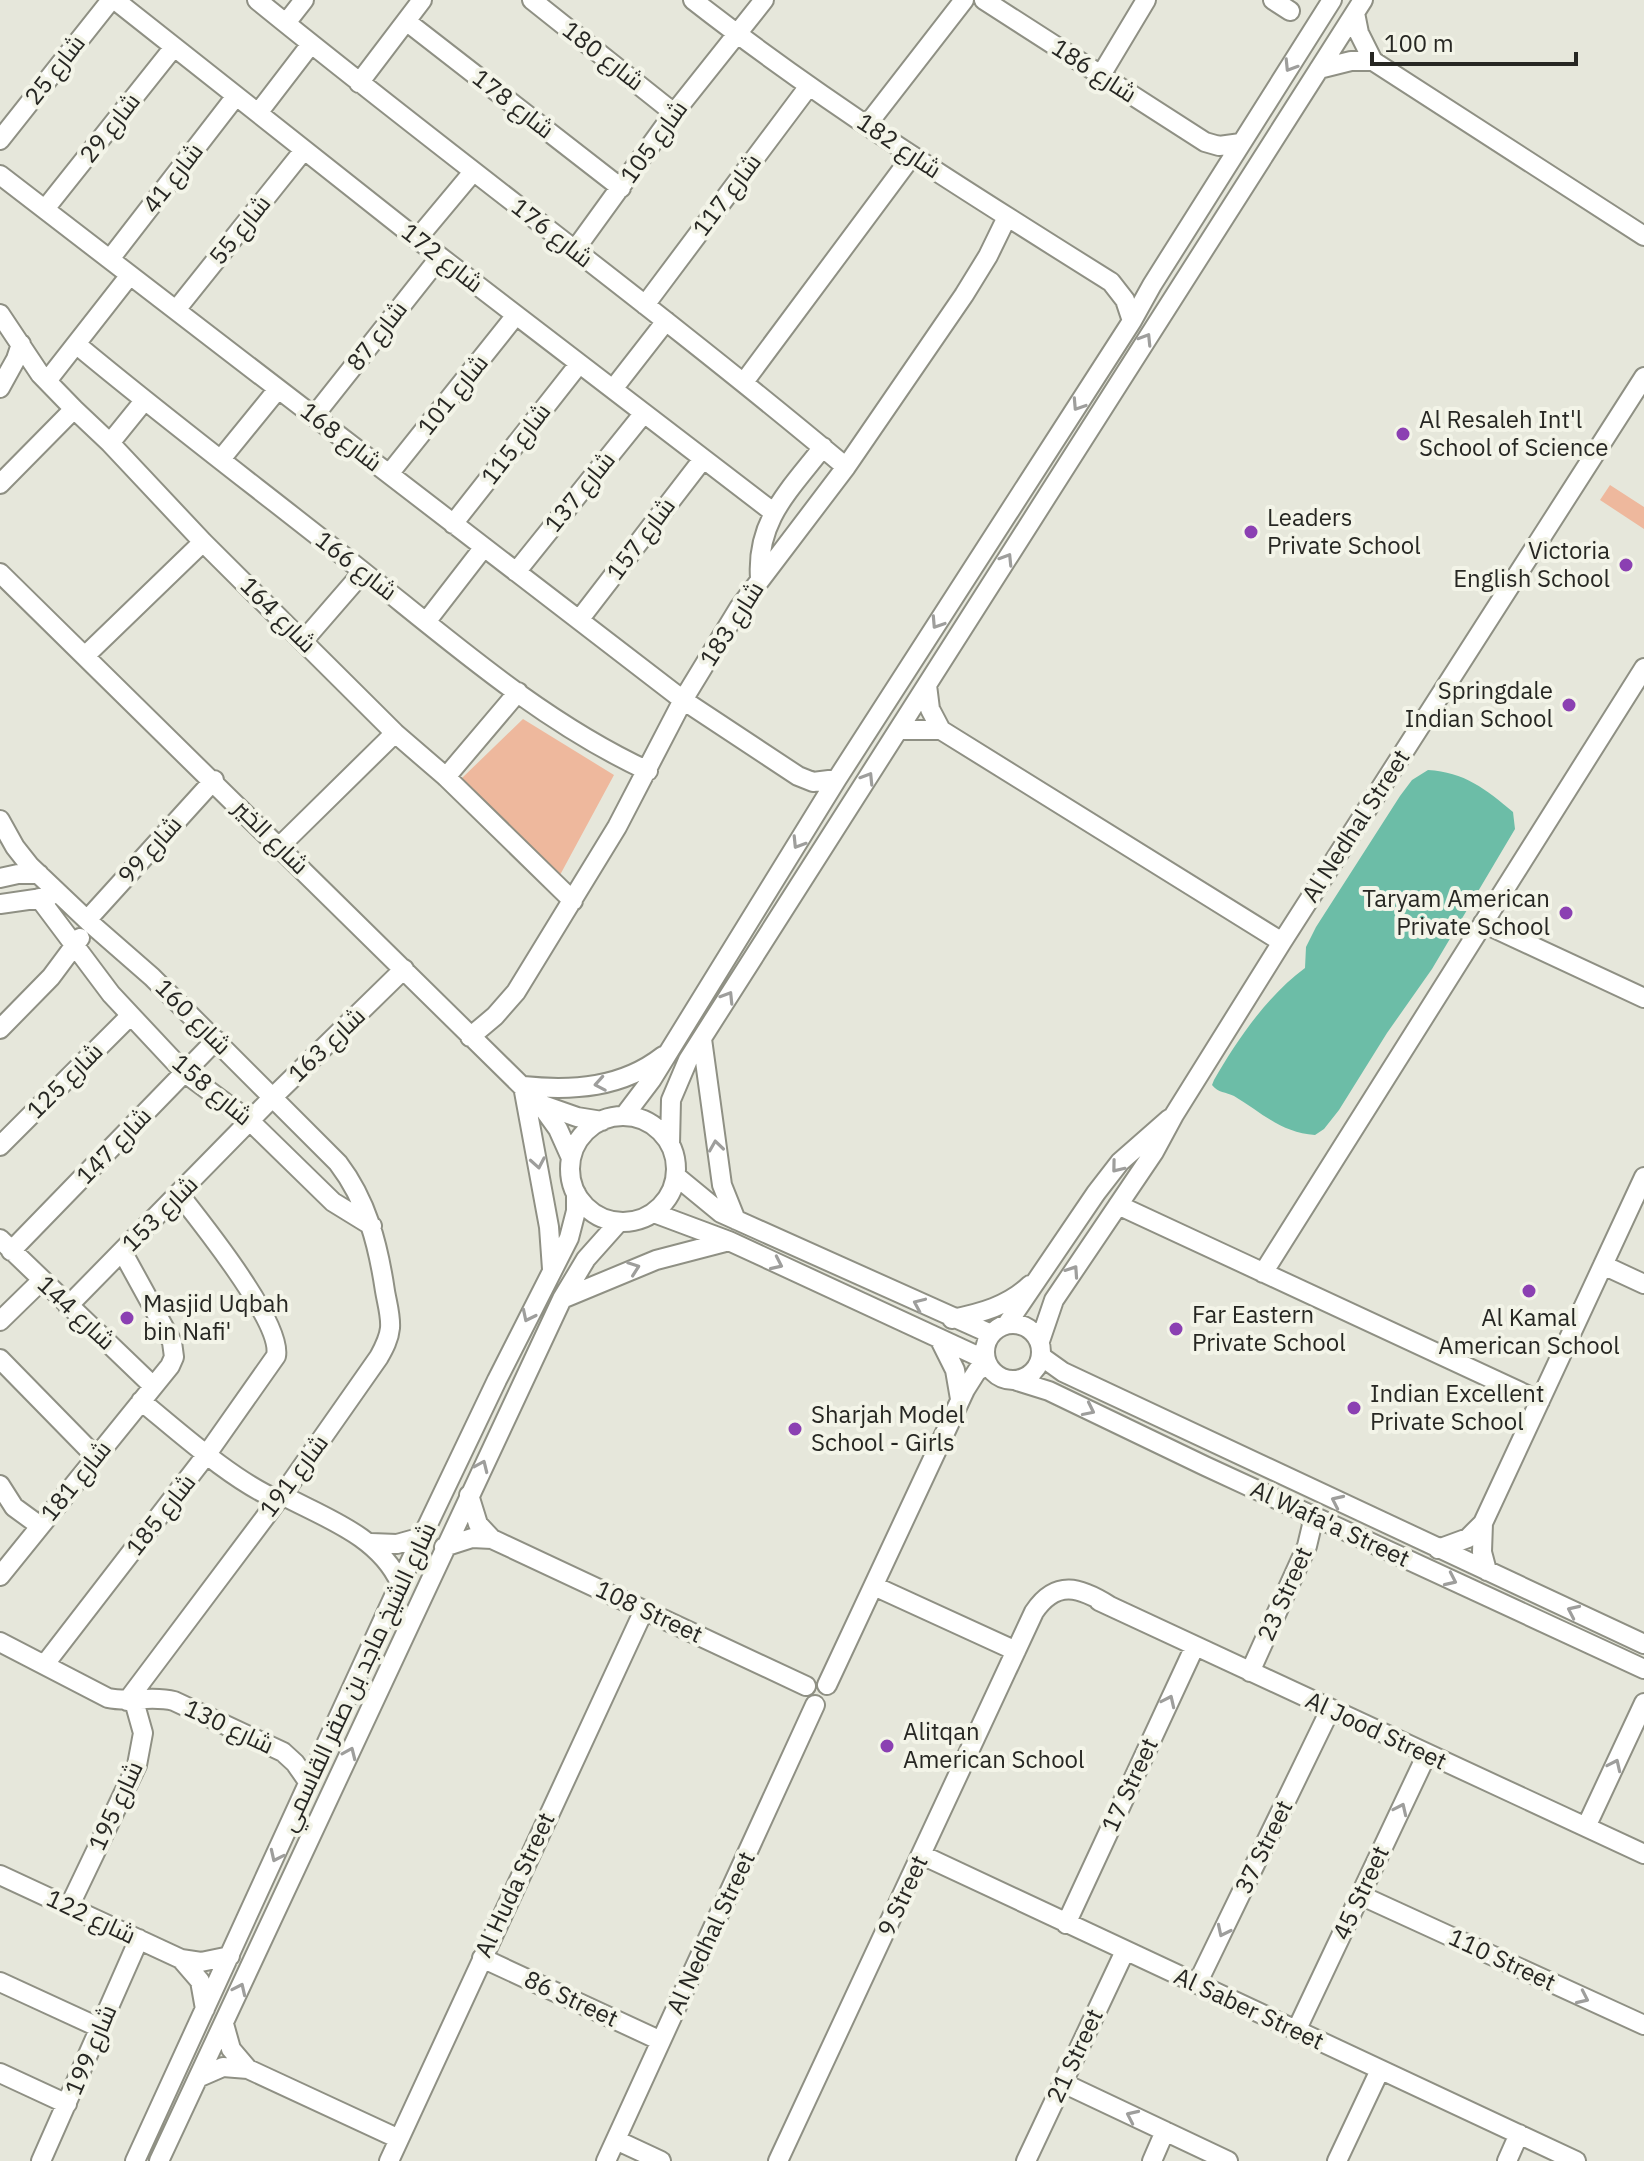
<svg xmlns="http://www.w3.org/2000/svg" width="1644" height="2161" font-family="'IBM Plex Sans',Cairo,sans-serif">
<rect width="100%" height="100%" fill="#e6e7db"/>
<path fill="#eeb89d" d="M1610 485 1644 507V529L1600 500Z
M523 719 614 775 560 875 462 778Z"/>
<path fill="#6cbda7" d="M1428 770C1464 772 1486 789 1513 812L1515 829 1432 969 1387 1033 1339 1110 1324 1129 1315 1135C1281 1133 1261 1112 1234 1096 1226 1092 1218 1093 1212 1085L1214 1080C1237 1040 1267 996 1305 968L1306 947 1316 927 1400 796 1412 780Z"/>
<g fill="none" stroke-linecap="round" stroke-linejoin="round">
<g stroke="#8f9084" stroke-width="22">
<path id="minor" d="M115 0 417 239 773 512
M257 0C451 158 654 306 846 467
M532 0 674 113
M693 0C826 104 969 193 1111 282L1125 300 1132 321
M984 0 1205 142 1219 146 1241 143
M1273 0 1290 11
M1355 13 1359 33 1373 61 1644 236
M406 21 621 188
M286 23 304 0
M1319 69 1351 61H1373
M1101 75 1146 0
M359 83 422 0
M258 113 311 44
M867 125 964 0
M0 140 111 0
M0 175 683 700 798 776 813 782 837 779
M45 209 174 47
M417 239 473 172
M574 251 674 113 764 0
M110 259 236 96
M645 305 809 86
M176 310 304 150
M0 314 40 374 74 409 110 443 203 542 395 733 446 777 573 901
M76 344C167 420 263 492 356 566 448 639 540 721 648 771
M47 381 130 275
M744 382 912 156
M0 388 16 359 21 344
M613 389 666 321
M314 416 440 257
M110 443 144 401
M221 459 278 389
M389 474 516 315
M0 484 74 409
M453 524 579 364
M516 572 644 413
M0 573 540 1104 558 1129 571 1158
M760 578C756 520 790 490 823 447
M579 620 703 459
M426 622 484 547
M304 640 363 572
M86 655 203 542
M927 685 930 709 941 730
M898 730H941L1282 942
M446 777 518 692
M0 820 15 847 30 866 89 922 152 977 338 1163C367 1201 378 1244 385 1291 387 1303 391 1316 390 1328 389 1339 384 1348 379 1357L290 1484 127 1701
M280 846 395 733
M0 878 18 874H39
M39 898 111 994 185 1073 251 1122 333 1202 372 1226
M0 904 49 897
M87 920 214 780
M1483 923 1644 998
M0 1029 51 977 80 938
M470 1037 495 1016 516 992 617 827 683 700 739 608 846 467 964 295 988 256 1007 217
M702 1039 722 1185 736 1220
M540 1104 577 1117 602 1121
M624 1116 652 1079 837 779 1132 321 1152 285 1332 0
M570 1169a53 53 0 1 1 106 0a53 53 0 1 1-106 0Z
M670 1144 671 1100 688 1060 1363 0
M0 1146 130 1016
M676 1176 721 1213 991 1334
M1118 1205 1540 1401
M654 1213 729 1241 986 1360
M0 1239 153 1386
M11 1251 216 1040
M1603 1265 1644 1284
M552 1269 549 1227 523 1086C573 1091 622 1088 663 1056
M1263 1273 1644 668
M562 1299 656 1260 729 1241
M68 1306 273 1097 404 969
M952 1319C981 1313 1008 1306 1030 1285
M0 1321 41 1281
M985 1352a28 28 0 1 1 56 0a28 28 0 1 1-56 0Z
M1007 1324 1096 1193 1120 1162 1169 1119
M1040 1341 1054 1300 1154 1152 1174 1115 1282 942 1644 377
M941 1342 955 1370 960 1399
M1042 1357 1063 1372 1644 1644
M0 1359 96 1457
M1017 1381 1049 1391 1205 1466 1644 1669
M141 1401C179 1432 233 1481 278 1500
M0 1485 14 1507 40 1526
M282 1495C325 1518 379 1536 400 1583
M469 1495 478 1524 492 1539 806 1686
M371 1543 397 1544 422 1537
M444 1547 472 1538 492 1539
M1438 1549 1468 1538 1483 1523
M1487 1571 1482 1552 1483 1523 1644 1177
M0 1576 170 1366 174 1357 172 1342 122 1251
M874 1586 1016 1651
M1099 1601 1644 1854
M0 1642 108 1698C130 1703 152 1695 174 1701L283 1752 295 1763 309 1783
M45 1664 207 1454 276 1356C283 1324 201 1222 179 1194
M1250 1672 1307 1546 1312 1525 1310 1514
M827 1685 965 1390 977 1371 988 1365
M1586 1827 1644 1703
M922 1855 1576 2161
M0 1875 181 1959 200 1981 205 2009
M1360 1895 1644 2025
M69 1907 137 1765 143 1733 134 1701
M1066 1924 1195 1646
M482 1958 661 2041
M181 1959 201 1962 230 1956
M0 1982 100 2028
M1197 1984 1330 1710
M224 2024 231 2049 248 2069
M1296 2031 1427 1754
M0 2073 67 2104
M200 2077 223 2067 248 2069 399 2139
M1063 2083 1228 2161
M616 2140 661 2161
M41 2161 139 1939
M135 2161 400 1583 497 1380 569 1238 576 1211V1193
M159 2161 562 1299 586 1259 619 1222
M389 2161 644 1610
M606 2161 815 1705
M778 2161 1034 1612C1056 1579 1080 1587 1110 1606
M1026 2161 1125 1951
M1152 2161 1165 2131
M1337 2161 1380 2070
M1507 2161 1519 2134"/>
</g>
<use href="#minor" stroke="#fff" stroke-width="18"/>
</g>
<defs><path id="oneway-chevron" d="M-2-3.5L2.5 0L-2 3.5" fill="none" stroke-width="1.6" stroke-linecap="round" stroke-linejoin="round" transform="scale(2)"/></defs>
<g stroke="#9e9e9c">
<use href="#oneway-chevron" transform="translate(1290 66) rotate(122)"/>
<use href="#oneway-chevron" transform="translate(1146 339) rotate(-58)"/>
<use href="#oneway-chevron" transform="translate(1078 405) rotate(123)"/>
<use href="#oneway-chevron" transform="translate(1007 559) rotate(-58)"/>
<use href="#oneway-chevron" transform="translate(937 623) rotate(123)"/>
<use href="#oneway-chevron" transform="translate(868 778) rotate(-58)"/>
<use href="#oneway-chevron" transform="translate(798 843) rotate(122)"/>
<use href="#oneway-chevron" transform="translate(728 997) rotate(-58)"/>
<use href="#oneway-chevron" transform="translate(600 1084) rotate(170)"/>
<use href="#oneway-chevron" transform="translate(716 1146) rotate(-98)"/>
<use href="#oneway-chevron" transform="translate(538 1163) rotate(80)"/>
<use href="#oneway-chevron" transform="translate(1117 1167) rotate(129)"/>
<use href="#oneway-chevron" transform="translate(777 1264) rotate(25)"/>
<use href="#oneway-chevron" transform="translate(634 1268) rotate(-20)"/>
<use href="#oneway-chevron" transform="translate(1073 1271) rotate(-56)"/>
<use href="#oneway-chevron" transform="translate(919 1304) rotate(-156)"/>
<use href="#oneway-chevron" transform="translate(528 1316) rotate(116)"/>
<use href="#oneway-chevron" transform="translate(1089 1410) rotate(26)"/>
<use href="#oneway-chevron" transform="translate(482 1466) rotate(-66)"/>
<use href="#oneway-chevron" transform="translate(1337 1501) rotate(-155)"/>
<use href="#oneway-chevron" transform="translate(1451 1580) rotate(25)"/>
<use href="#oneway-chevron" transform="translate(1573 1611) rotate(-155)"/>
<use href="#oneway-chevron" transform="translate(1169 1701) rotate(-65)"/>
<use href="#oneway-chevron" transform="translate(350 1753) rotate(-66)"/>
<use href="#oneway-chevron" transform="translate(1615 1765) rotate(-65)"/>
<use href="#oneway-chevron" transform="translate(1401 1809) rotate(-65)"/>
<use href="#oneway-chevron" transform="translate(276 1856) rotate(115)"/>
<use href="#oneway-chevron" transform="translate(1223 1931) rotate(116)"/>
<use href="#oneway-chevron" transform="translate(240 1989) rotate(-65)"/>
<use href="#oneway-chevron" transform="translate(1583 1998) rotate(25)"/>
<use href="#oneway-chevron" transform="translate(1132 2116) rotate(-155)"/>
</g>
<g fill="#8b40b2" stroke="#f3f4e8" stroke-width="3">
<circle cx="1403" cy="434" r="8"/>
<circle cx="1251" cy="532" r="8"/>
<circle cx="1626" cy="565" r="8"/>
<circle cx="1569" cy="705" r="8"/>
<circle cx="1566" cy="913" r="8"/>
<circle cx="1529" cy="1291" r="8"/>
<circle cx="127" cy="1318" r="8"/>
<circle cx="1176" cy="1329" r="8"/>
<circle cx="1354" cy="1408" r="8"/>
<circle cx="795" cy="1429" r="8"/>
<circle cx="887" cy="1746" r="8"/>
</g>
<g text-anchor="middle" stroke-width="8" stroke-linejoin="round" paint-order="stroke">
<g font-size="24" fill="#272723" stroke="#f3f4e8">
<text transform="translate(603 56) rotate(38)" y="8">شارع 180</text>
<text transform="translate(55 70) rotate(-52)" y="8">شارع 25</text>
<text transform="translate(1094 71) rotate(33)" y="8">شارع 186</text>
<text transform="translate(513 104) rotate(38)" y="8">شارع 178</text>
<text transform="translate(110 128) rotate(-52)" y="8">شارع 29</text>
<text transform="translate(654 142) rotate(-54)" y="8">شارع 105</text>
<text transform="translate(899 146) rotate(34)" y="8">شارع 182</text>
<text transform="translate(173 178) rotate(-52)" y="8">شارع 41</text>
<text transform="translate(727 195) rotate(-53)" y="8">شارع 117</text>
<text transform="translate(240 230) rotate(-51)" y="8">شارع 55</text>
<text transform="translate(552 233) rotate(38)" y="8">شارع 176</text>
<text transform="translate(442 258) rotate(38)" y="8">شارع 172</text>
<text transform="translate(377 336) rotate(-52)" y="8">شارع 87</text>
<text transform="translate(453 395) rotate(-51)" y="8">شارع 101</text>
<text transform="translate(341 437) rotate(38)" y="8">شارع 168</text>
<text transform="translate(516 444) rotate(-52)" y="8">شارع 115</text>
<text transform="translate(580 492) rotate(-51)" y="8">شارع 137</text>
<text transform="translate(641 539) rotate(-53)" y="8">شارع 157</text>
<text transform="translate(356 566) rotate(38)" y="8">شارع 166</text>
<text transform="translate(278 615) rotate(45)" y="8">شارع 164</text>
<text transform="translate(732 624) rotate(-57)" y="8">شارع 183</text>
<text transform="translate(1356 826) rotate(-57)" y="8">Al Nedhal Street</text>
<text transform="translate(271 837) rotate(45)" y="8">شارع الخير</text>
<text transform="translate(150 850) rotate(-48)" y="8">شارع 99</text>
<text transform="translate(193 1017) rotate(45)" y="8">شارع 160</text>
<text transform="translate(327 1045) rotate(-44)" y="8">شارع 163</text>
<text transform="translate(65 1081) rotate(-45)" y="8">شارع 125</text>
<text transform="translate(212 1090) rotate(40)" y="8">شارع 158</text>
<text transform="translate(114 1146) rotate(-46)" y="8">شارع 147</text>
<text transform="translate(160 1214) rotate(-45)" y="8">شارع 153</text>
<text transform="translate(76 1313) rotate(43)" y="8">شارع 144</text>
<text transform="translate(294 1476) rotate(-53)" y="8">شارع 191</text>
<text transform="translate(76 1481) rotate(-51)" y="8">شارع 181</text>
<text transform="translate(161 1515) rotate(-52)" y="8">شارع 185</text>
<text transform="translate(1330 1524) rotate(25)" y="8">Al Wafa'a Street</text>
<text transform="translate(1285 1594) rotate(-66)" y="8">23 Street</text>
<text transform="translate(649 1612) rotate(25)" y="8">108 Street</text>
<text transform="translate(358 1677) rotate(-65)" y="8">شارع الشيخ ماجد بن صقر القاسمي</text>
<text transform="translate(229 1727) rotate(25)" y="8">شارع 130</text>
<text transform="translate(1376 1731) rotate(25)" y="8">Al Jood Street</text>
<text transform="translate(1130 1785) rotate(-65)" y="8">17 Street</text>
<text transform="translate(116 1806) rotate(-65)" y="8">شارع 195</text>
<text transform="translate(1264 1847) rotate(-64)" y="8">37 Street</text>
<text transform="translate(515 1885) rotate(-65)" y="8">Al Huda Street</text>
<text transform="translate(1361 1893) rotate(-65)" y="8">45 Street</text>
<text transform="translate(903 1896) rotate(-65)" y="8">9 Street</text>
<text transform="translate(91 1917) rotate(25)" y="8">شارع 122</text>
<text transform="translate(711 1933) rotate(-65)" y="8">Al Nedhal Street</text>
<text transform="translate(1502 1960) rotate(25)" y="8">110 Street</text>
<text transform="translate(571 1999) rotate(25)" y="8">86 Street</text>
<text transform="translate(1249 2009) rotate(25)" y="8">Al Saber Street</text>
<text transform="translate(91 2050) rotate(-67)" y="8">شارع 199</text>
<text transform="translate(1075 2056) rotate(-65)" y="8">21 Street</text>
</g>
<g font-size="24" fill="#272723" stroke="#f3f4e8" text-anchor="start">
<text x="1419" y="428">Al Resaleh Int'l<tspan x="1419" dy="28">School of Science</tspan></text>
<text x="1267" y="526">Leaders<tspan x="1267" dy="28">Private School</tspan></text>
<text x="1610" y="559" text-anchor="end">Victoria<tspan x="1610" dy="28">English School</tspan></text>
<text x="1553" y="699" text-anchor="end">Springdale<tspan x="1553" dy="28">Indian School</tspan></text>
<text x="1550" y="907" text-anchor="end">Taryam American<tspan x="1550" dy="28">Private School</tspan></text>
<text x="143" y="1312">Masjid Uqbah<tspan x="143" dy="28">bin Nafi'</tspan></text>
<text x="1192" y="1323">Far Eastern<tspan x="1192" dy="28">Private School</tspan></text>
<text x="1529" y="1326" text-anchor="middle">Al Kamal<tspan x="1529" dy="28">American School</tspan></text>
<text x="1370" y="1402">Indian Excellent<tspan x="1370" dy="28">Private School</tspan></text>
<text x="811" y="1423">Sharjah Model<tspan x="811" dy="28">School - Girls</tspan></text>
<text x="903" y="1740">Alitqan<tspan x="903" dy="28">American School</tspan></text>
</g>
</g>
<path d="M1372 52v12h204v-12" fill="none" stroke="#272723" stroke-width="4"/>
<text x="1384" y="52" font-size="24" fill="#272723" stroke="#f3f4e8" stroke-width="6" paint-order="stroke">100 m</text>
</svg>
